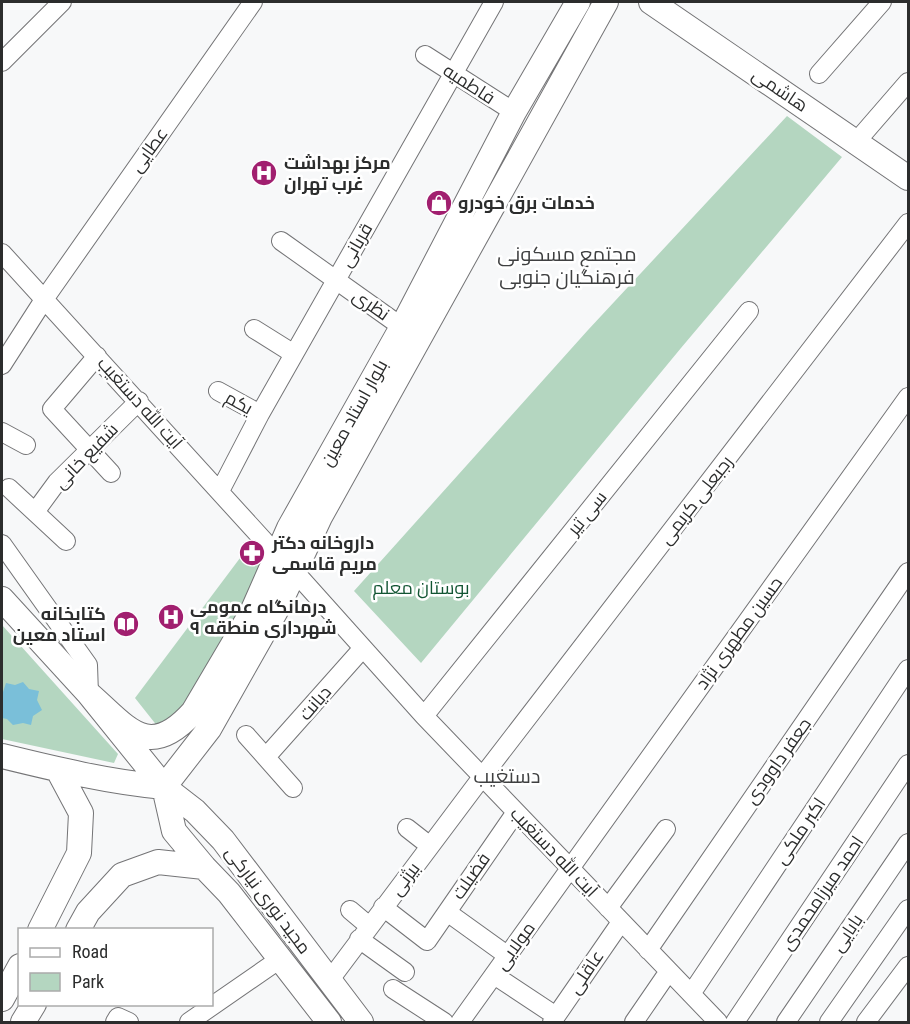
<svg xmlns="http://www.w3.org/2000/svg" width="910" height="1024" font-family="'Roboto Condensed',Cairo,sans-serif">
<rect width="100%" height="100%" fill="#f7f8f9"/>
<path fill="#b4d6c0" d="M787 116 842 157 681 348 421 663 354 591 588 330Z
M249 546 265 564 178 720 158 727 135 698Z
M2 625 118 754 114 763 2 739Z"/>
<path fill="#7abfd9" d="M23 682 29 689 39 691 37 700 42 710 33 716 31 725 23 723 13 725 7 719 2 718V695L6 683 15 685Z"/>
<g fill="none" stroke-linecap="round" stroke-linejoin="round">
<g stroke="#747476" stroke-width="20">
<path id="minor" d="M425 55 514 112
M2 62 62 2
M819 74 882 2
M856 142 908 82
M281 241 402 327
M2 253 277 555
M254 329 294 354
M97 356 52 409 111 473
M2 365 45 298 253 2
M218 391 260 414
M2 432 26 445
M9 488 66 541
M220 491 260 414 494 2
M35 512 57 482 139 401
M2 544 88 665 89 694
M295 572 424 716 718 1022
M424 716 749 311
M246 735 293 788
M266 757 363 648
M407 828 430 846
M383 907 427 941 516 812
M608 908 666 829
M350 910 369 926
M447 912 508 956
M359 939 405 972
M648 950 908 572
M494 975 556 1016
M329 981 482 777 908 223
M393 989 444 1022
M691 994 908 669
M115 1022 118 1017 129 1022
M189 1022 280 959
M460 1022 908 397
M552 1022 621 922
M634 1022 669 971
M735 1022 908 764
M786 1022 908 843
M829 1022 908 909
M866 1022 908 966"/>
</g>
<g stroke="#747476" stroke-width="26">
<path id="major" d="M651 2 908 178
M2 599 89 694 164 787 195 811 223 840 361 1022
M89 694C127 727 148 762 193 712L252 612 289 528 402 327 514 112 578 2
M2 756C55 769 109 782 164 787
M164 787 209 729 278 607 320 517 606 2
M164 787 174 831 204 867 229 893 329 1022
M40 930 79 853 81 813 58 770
M78 930 88 912 122 875 158 862 204 867
M2 999 20 966
M23 1022 34 1004"/>
</g>
<use href="#minor" stroke="#fff" stroke-width="18"/>
<use href="#major" stroke="#fff" stroke-width="24"/>
</g>
<defs>
<g id="hospital-disc" transform="scale(1.35)"><circle r="9.5" fill="#a11f6f" stroke="#fff"/><path d="M-5-5h3v3.5h4V-5h3V5h-3V1.5h-4V5h-3Z" fill="#fff"/></g>
<g id="shop-disc" transform="scale(1.35)"><circle r="9.5" fill="#a11f6f" stroke="#fff"/><path d="M-5-2.5h2.3a2.7 3.5 0 0 1 5.4 0H5L5.5 6h-11ZM-1.5-2.5h3a1.5 2.3 0 0 0-3 0Z" fill="#fff"/></g>
<g id="pharmacy-disc" transform="scale(1.35)"><circle r="9.5" fill="#a11f6f" stroke="#fff"/><path d="M-2-6h4v4h4v4h-4v4h-4v-4h-4v-4h4Z" fill="#fff"/></g>
<g id="library-disc" transform="scale(1.35)"><circle r="9.5" fill="#a11f6f" stroke="#fff"/><path d="M-6-4Q-3-5.5-.7-3.5V5Q-3 3-6 4ZM6-4Q3-5.5 .7-3.5V5Q3 3 6 4Z" fill="#fff"/></g>
</defs>
<g fill-rule="evenodd">
<use href="#hospital-disc" x="264" y="173"/>
<use href="#shop-disc" x="439" y="203"/>
<use href="#pharmacy-disc" x="252" y="553"/>
<use href="#hospital-disc" x="171" y="617"/>
<use href="#library-disc" x="126" y="624"/>
</g>
<g text-anchor="middle" stroke-width="5" stroke-linejoin="round" paint-order="stroke">
<g font-size="18" fill="#2c2d2d" stroke="#fff">
<text transform="translate(469 84) rotate(33)" y="6">فاطمیه</text>
<text transform="translate(780 90) rotate(34)" y="6">هاشمی</text>
<text transform="translate(149 150) rotate(-54)" y="6">عطایی</text>
<text transform="translate(356 245) rotate(-60)" y="6">قربانی</text>
<text transform="translate(371 305) rotate(35)" y="6">نظری</text>
<text transform="translate(140 403) rotate(48)" y="6">آیت الله دستغیب</text>
<text transform="translate(239 403) rotate(29)" y="6">یکم</text>
<text transform="translate(354 413) rotate(-61)" y="6">بلوار استاد معین</text>
<text transform="translate(86 456) rotate(-46)" y="6">شفیع خانی</text>
<text transform="translate(696 500) rotate(-52)" y="6">رجبعلی کریمی</text>
<text transform="translate(587 513) rotate(-51)" y="6">سی تیر</text>
<text transform="translate(739 633) rotate(-54)" y="6">حسین مطهری نژاد</text>
<text transform="translate(315 703) rotate(-49)" y="6">دیانت</text>
<text transform="translate(778 761) rotate(-55)" y="6">جعفر داوودی</text>
<text transform="translate(800 831) rotate(-56)" y="6">اکبر ملکی</text>
<text transform="translate(554 852) rotate(46)" y="6">آیت الله دستغیب</text>
<text transform="translate(471 876) rotate(-55)" y="6">فضیلت</text>
<text transform="translate(405 879) rotate(-53)" y="6">بیژنی</text>
<text transform="translate(822 893) rotate(-56)" y="6">احمد میرزامحمدی</text>
<text transform="translate(268 900) rotate(53)" y="6">مجید نوری نیارکی</text>
<text transform="translate(847 933) rotate(-56)" y="6">بابایی</text>
<text transform="translate(515 946) rotate(-54)" y="6">مولایی</text>
<text transform="translate(586 972) rotate(-56)" y="6">عاقلی</text>
</g>
<g font-size="18" font-weight="bold" fill="#2c2d2d" stroke="#fff" text-anchor="start">
<text x="284" y="169">مرکز بهداشت<tspan x="284" dy="21">غرب تهران</tspan></text>
<text x="458" y="209">خدمات برق خودرو</text>
<text x="272" y="549">داروخانه دکتر<tspan x="272" dy="21">مریم قاسمی</tspan></text>
<text x="190" y="613">درمانگاه عمومی<tspan x="190" dy="21">شهرداری منطقه ۹</tspan></text>
<text x="106" y="620" text-anchor="end">کتابخانه<tspan x="106" dy="21">استاد معین</tspan></text>
</g>
<g font-size="18" fill="#125533" stroke="#fff">
<text x="421" y="594">بوستان معلم</text>
</g>
<g font-size="20" fill="#3f4041" stroke="#fff">
<text x="567" y="261">مجتمع مسکونی<tspan x="567" dy="23">فرهنگیان جنوبی</tspan></text>
<text x="507" y="783">دستغیب</text>
</g>
</g>
<rect width="910" height="1024" fill="none" stroke="#2c2d2d" stroke-width="6"/>
<rect x="18" y="928" width="195" height="78" fill="#ffffff" stroke="#ababab" stroke-width="1.5"/>
<rect x="30" y="948" width="30" height="9" fill="#ffffff" stroke="#ababab" stroke-width="1.5"/>
<text x="72" y="958" font-size="18" fill="#2c2d2d">Road</text>
<rect x="30" y="973" width="30" height="18" fill="#b4d6c0" stroke="#ababab" stroke-width="1.5"/>
<text x="72" y="988" font-size="18" fill="#2c2d2d">Park</text>
</svg>
